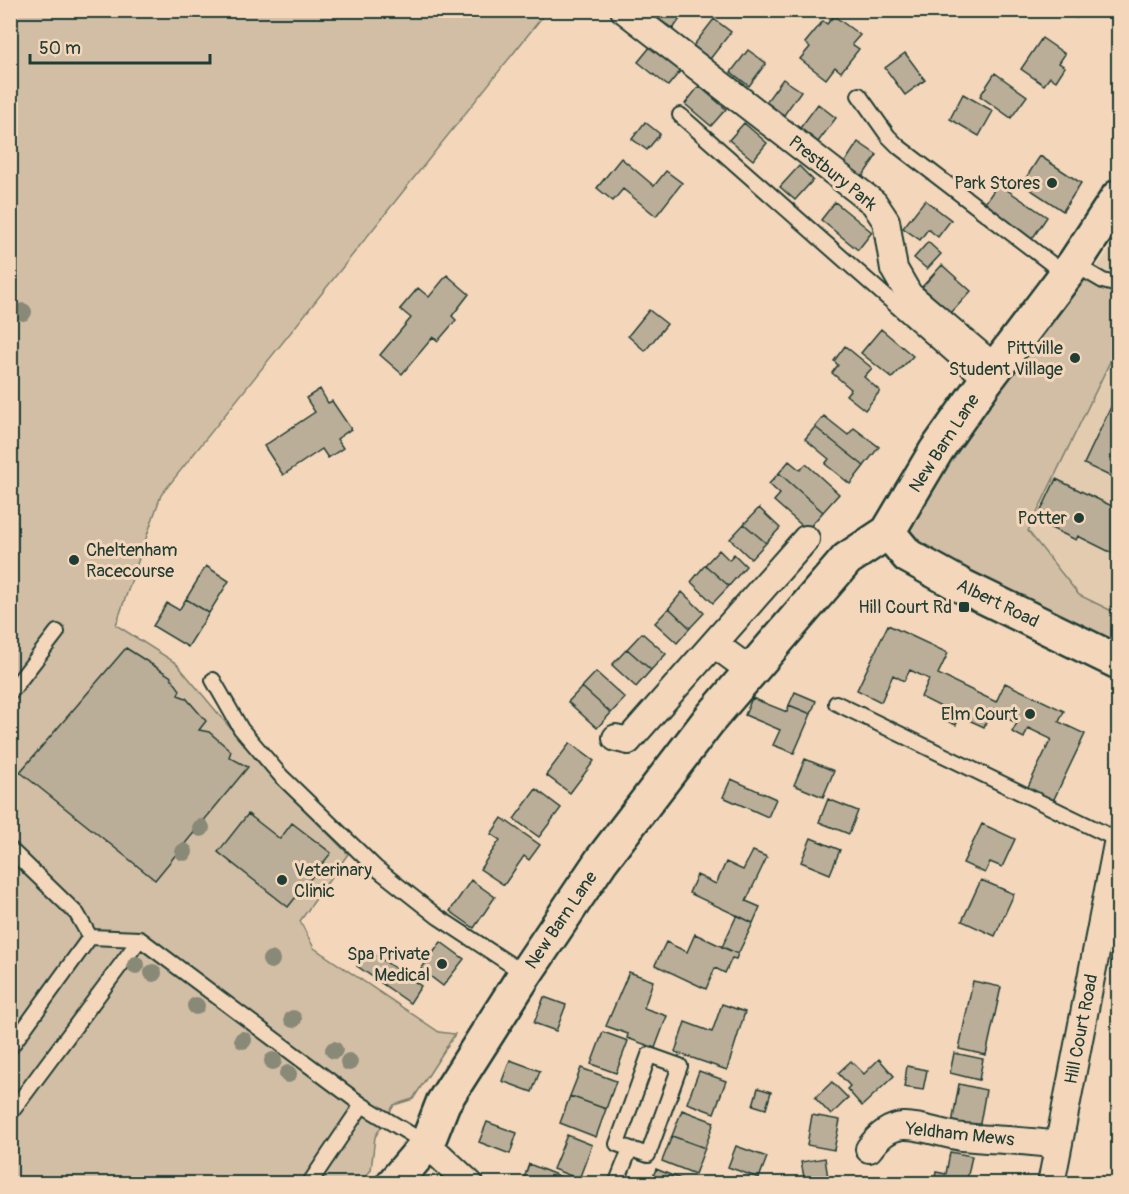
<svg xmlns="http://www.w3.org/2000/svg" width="1129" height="1194" font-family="Pangolin,sans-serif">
<rect width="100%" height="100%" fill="#f4d7bb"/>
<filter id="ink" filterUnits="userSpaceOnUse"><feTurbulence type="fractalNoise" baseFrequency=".0167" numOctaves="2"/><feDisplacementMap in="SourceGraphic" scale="12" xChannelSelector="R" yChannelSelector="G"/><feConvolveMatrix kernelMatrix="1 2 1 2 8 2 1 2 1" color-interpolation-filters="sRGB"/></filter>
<g filter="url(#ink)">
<path fill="#e3cbb0" d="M1118 238V625L967 551 944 477Z"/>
<path fill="#d2bea5" stroke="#787e6c" stroke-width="1.5" d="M10 11H547L161 495 116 625 176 663 268 773 348 854 300 921 314 948 439 1032 455 1034 413 1099 394 1105 375 1137 371 1170 361 1183H11Z
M1074 264 1118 293V345L1028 531 1079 595 1118 614V662L888 532Z"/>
<path fill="#bbae98" stroke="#1f3d34" stroke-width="1.5" d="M656 10H686L673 29 653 15Z
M1065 10H1082L1076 18Z
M834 16 860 35 852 44 859 49 841 72 835 67 826 79 800 59 810 47 805 43 823 21 827 24Z
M714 19 731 32 710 59 693 46Z
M1042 38 1065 54 1059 63 1065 67 1056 81 1050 77 1044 85 1021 69Z
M651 46 681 70 668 86 638 62Z
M748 50 766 63 749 86 731 72Z
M905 53 925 80 905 95 885 68Z
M995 73 1027 96 1011 118 980 96Z
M783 79 801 91 784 115 766 102Z
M699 86 726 109 711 126 685 104Z
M963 94 993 111 979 136 950 119Z
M818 104 836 118 818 142 800 128Z
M645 122 660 134 647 150 632 139Z
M744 123 767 143 753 160 729 140Z
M858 142 877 155 860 180 841 168Z
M1040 156 1081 183 1063 211 1022 184Z
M621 158 654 186 666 171 682 183 656 216 623 189 613 201 597 188Z
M799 166 813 180 795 200 780 187Z
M998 184 1047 217 1032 239 983 206Z
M925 200 951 220 938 237 928 229 920 240 903 228Z
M835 202 872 232 858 250 821 220Z
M928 242 941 254 927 269 914 258Z
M942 265 971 291 951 313 922 287Z
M447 275 469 294 452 316 456 320 438 341 433 337 402 374 380 355 411 318 400 309 418 288 429 297Z
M649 310 667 324 645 351 628 336Z
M881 329 913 356 892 378 861 353Z
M845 346 872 368 864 377 880 391 865 410 846 395 851 389 832 373 838 365 834 361Z
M320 389 328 403 332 401 351 429 337 439 343 448 328 458 322 449 283 475 264 446 315 412 306 398Z
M1118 392V480L1084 464Z
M824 416 848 435 854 428 879 447 864 466 815 427Z
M815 427 864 466 850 484 825 464 829 459 805 439Z
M789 461 800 470 806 464 839 494 823 512 779 473Z
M779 473 823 512 807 530 774 501 780 494 769 484Z
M1056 479 1118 509V556L1078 536 1076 540 1040 523 1042 519 1038 517Z
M759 508 780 528 766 543 744 524Z
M744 524 766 543 751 559 730 539Z
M719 550 729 560 734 554 746 566 729 586 705 565Z
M705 565 729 586 713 603 691 582Z
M206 566 229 581 209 613 186 599Z
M682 592 704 613 690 628 669 608Z
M186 599 209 613 188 647 153 626 167 603 179 610Z
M669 608 690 628 677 643 655 623Z
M888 625 948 653 938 674 996 702 1005 683 1064 711 1059 722 1085 734 1053 801 1027 789 1051 739 1028 728 1024 738 1012 732 1017 723 991 711 984 727 960 716 956 725 947 721 951 712 921 697 929 679 910 670 904 681 893 675 881 702 857 690Z
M642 633 666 654 651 670 627 649Z
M126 648 170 676 180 690 178 695 186 698 206 721 199 730 209 732 231 751 229 757 248 767 155 880 20 772Z
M627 649 651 670 636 687 612 665Z
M596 672 625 698 611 713 582 687Z
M582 687 611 713 597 728 568 702Z
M795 692 816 701 811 714 789 705Z
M752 698 787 712 789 705 811 714 794 753 773 745 780 730 745 715Z
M570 743 594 761 570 793 546 775Z
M805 759 834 771 823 797 794 785Z
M731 779 776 799 768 817 723 797Z
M536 789 561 808 539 837 514 819Z
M828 799 858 811 849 834 819 822Z
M248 814 280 839 292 823 331 853 288 907 218 852Z
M502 818 540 845 529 860 524 856 504 885 480 869 500 840 491 834Z
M982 824 1015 839 1002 867 990 862 985 873 963 863Z
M811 838 840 850 830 874 801 862Z
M753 851 767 857 746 901 760 907 753 923 689 893 697 875 716 884 726 862 743 870Z
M471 880 495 897 474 928 450 911Z
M981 880 1014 894 995 936 962 921Z
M737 915 753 923 738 954 722 947Z
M695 934 738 954 736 959 732 958 725 973 715 968 706 989 655 965 666 942 687 952Z
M441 942 464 959 443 986 421 969Z
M368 950 421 986 410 1003 357 966Z
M629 972 653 981 644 1008 667 1016 655 1048 627 1038 628 1034 606 1026Z
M973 981 1001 987 986 1055 959 1049Z
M544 997 566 1005 556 1031 534 1023Z
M722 1004 745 1012 727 1070 675 1052 685 1022 712 1032Z
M603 1032 628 1041 616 1073 591 1064Z
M954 1053 983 1059 979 1080 950 1073Z
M879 1059 894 1076 862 1106 847 1089 850 1086 838 1073 851 1061 864 1074Z
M510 1060 540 1071 532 1092 502 1081Z
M907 1066 927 1070 923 1090 904 1087Z
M581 1068 616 1081 606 1109 570 1096Z
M699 1071 726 1081 714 1113 687 1103Z
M832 1082 848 1098 831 1115 815 1098Z
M959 1084 986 1090 979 1129 952 1124Z
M758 1088 771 1092 766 1109 753 1105Z
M570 1096 606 1109 596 1137 560 1123Z
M682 1110 714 1122 705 1148 672 1136Z
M812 1115 840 1120 834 1150 807 1145Z
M487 1122 517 1133 510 1154 479 1142Z
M567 1135 592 1145 579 1179 553 1169Z
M672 1136 705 1148 695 1174 662 1161Z
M736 1146 767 1157 759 1178 728 1167Z
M950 1152 972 1156 966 1184H934L936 1172 946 1174Z
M825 1158 828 1178 805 1182 801 1162Z
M529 1164 579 1184H522Z
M656 1169 683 1180 682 1184H650Z"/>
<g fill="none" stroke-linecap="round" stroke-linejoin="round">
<g stroke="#1f3d34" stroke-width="18">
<path id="service" d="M859 95 888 136 899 147 1066 275
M680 115 984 383
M1074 264 1103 281 1118 285
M213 680 241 729 281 776 376 868 438 917 525 974
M10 693 57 632
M836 703 1118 840
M10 849 77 914 90 937
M10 1048 90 937 140 939 362 1105 427 1144
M649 1055 680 1066 648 1155 617 1144Z
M10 1114 140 939
M309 1184 362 1105
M616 1184 630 1149"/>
</g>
<g stroke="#1f3d34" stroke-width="30">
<path id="minor" d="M624 10 874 203 886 221 894 269 909 295 995 368
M714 644 751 671
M616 738 628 741 806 539
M427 1144 470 1184
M869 1149C877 1138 888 1127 903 1126 920 1125 944 1135 962 1137 994 1140 1026 1140 1058 1145
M1051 1184 1118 839"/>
</g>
<g stroke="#1f3d34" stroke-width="38">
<path id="tertiary" d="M888 532 908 556 964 587 1118 662"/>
</g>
<g stroke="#1f3d34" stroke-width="38">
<path id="secondary" d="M393 1184 427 1144 443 1103 525 974 601 861 709 720 847 559 888 532 936 451 984 383 1074 264 1118 197"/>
</g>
<use href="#service" stroke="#f4d7bb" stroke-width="14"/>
<use href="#minor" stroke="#f4d7bb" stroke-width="26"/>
<use href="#tertiary" stroke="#f4d7bb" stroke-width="33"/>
<use href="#secondary" stroke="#f4d7bb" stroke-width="33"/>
</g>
<g fill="#898977">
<circle cx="23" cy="312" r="9"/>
<circle cx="201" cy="828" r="9"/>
<circle cx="184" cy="852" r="9"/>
<circle cx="271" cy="960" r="9"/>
<circle cx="136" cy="965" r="9"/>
<circle cx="153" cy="973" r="9"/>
<circle cx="196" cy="1006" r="9"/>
<circle cx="293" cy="1019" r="9"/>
<circle cx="243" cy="1040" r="9"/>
<circle cx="334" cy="1050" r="9"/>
<circle cx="273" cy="1061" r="9"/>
<circle cx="349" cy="1062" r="9"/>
<circle cx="288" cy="1074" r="9"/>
</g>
</g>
<g fill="#1f3d34" stroke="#f4d7bb" stroke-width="2">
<circle cx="1052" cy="183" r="6"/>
<circle cx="1075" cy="358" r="6"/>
<circle cx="1079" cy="518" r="6"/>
<circle cx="74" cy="560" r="6"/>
<rect x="958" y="601" width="12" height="12" rx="3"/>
<circle cx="1030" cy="714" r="6"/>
<circle cx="282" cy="880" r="6"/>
<circle cx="442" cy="964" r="6"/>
</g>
<g text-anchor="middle" stroke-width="6" stroke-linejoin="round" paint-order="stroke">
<g font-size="18" fill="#1f3d34" stroke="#f4d7bb">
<text transform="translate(833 173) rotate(39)" y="6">Prestbury Park</text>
<text transform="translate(944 443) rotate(-57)" y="6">New Barn Lane</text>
<text transform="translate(998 603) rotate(26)" y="6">Albert Road</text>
<text transform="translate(561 920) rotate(-56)" y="6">New Barn Lane</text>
<text transform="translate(1081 1029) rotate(-79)" y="6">Hill Court Road</text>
<text transform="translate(960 1134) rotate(6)" y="6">Yeldham Mews</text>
</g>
<g font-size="18" fill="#1f3d34" stroke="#f4d7bb" text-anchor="end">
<text x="1040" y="189">Park Stores</text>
<text x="1063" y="354">Pittville<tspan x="1063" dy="21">Student Village</tspan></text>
<text x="1067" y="524">Potter</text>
<text x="86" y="556" text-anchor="start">Cheltenham<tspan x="86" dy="21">Racecourse</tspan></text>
<text x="952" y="613">Hill Court Rd</text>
<text x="1018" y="720">Elm Court</text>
<text x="294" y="876" text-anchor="start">Veterinary<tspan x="294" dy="21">Clinic</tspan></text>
<text x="430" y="960">Spa Private<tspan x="430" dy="21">Medical</tspan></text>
</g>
</g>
<rect width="1129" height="1194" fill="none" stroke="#f4d7bb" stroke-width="36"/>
<rect x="18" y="18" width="1093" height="1158" fill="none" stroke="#1f3d34" stroke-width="2" filter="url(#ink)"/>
<path d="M30 54v9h180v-9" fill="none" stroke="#1f3d34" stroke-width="3"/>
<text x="39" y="54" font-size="18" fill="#1f3d34" stroke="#f4d7bb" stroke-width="4.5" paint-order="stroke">50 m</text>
</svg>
